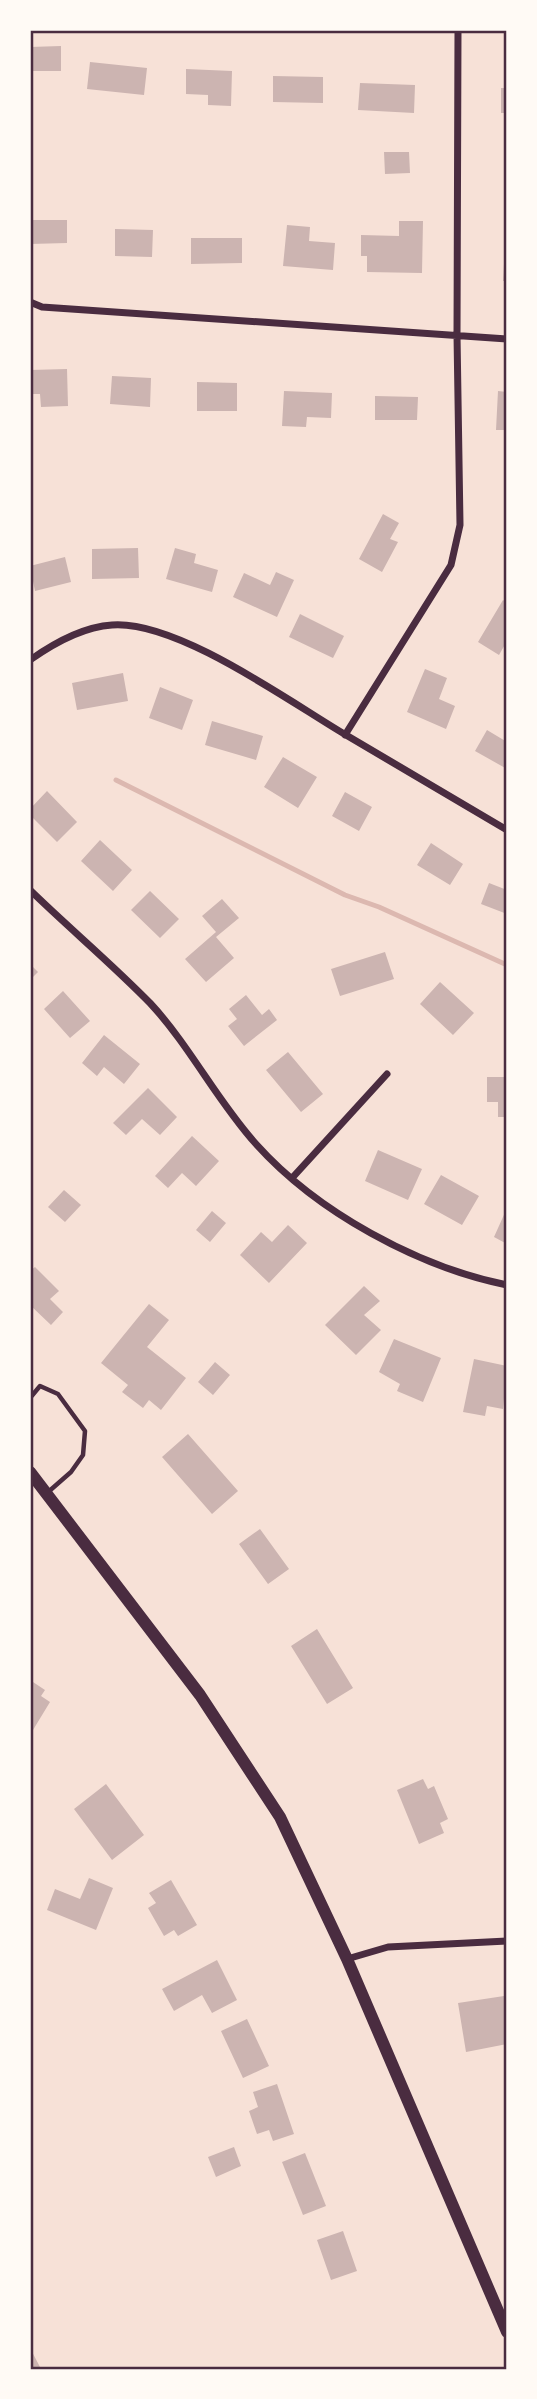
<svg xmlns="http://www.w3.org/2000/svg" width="537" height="2399" font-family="Overpass,sans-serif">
<rect width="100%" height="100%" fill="#f7e1d7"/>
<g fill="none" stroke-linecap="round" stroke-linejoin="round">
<path stroke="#dcb8b0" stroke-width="5" d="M116 780 345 895 379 907 507 965"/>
</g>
<path fill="#ccb4b1" d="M61 46V71H30V47Z
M90 62 147 68 144 95 87 89Z
M186 69 232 71 231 106 208 105V95L186 94Z
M273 76 323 77V103L273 102Z
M360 83 415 85 414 113 358 110Z
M501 88H507V113H501Z
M384 152H409L410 173 385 174Z
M30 220H67V243L30 244Z
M399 221H423L422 273 367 272V256H361V235L399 236Z
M287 225 310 227 309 241 335 243 333 270 283 266Z
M115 229 153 230 152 257 115 256Z
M191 238H242V263L191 264Z
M505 247H507V281H503Z
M67 369 68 406 41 407 40 394H30V370Z
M112 376 151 378 150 407 110 404Z
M197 382 237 383V411H197Z
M284 391 332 393 331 418 307 417 306 427 282 426Z
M498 391 507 392V430H496Z
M375 396 418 397 417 420H375Z
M383 514 399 523 390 539 398 542 382 572 359 559Z
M138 548 139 578 92 579V549Z
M175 548 196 554 194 563 218 570 212 592 166 579Z
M65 557 71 582 35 591 30 566Z
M276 572 294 580 277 617 233 597 244 573 270 585Z
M503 600 507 603V641L499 655 478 642Z
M300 614 344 636 333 658 289 637Z
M425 669 447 678 439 699 455 706 446 729 407 712Z
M123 673 128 701 77 710 72 683Z
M160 687 193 700 182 730 149 718Z
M212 721 263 736 256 760 205 745Z
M487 730 507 742V769L475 751Z
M283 757 317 777 298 808 264 787Z
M47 791 77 822 57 842 30 815V809Z
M345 792 372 807 359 831 332 816Z
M100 840 132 870 113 891 81 861Z
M431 843 463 864 450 885 417 865Z
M489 883 507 890V914L481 904Z
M150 891 179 919 160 938 131 910Z
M222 899 239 918 216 937 234 958 206 982 185 959 216 932 202 916Z
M385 952 394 979 340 996 331 969Z
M30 964 38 972 30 980Z
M440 982 474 1013 453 1035 420 1004Z
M63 991 90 1021 70 1038 44 1009Z
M246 995 262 1015 269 1009 277 1020 244 1046 228 1026 237 1019 229 1009Z
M104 1035 140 1064 124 1084 104 1067 97 1076 82 1063Z
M288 1052 323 1094 301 1112 266 1070Z
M487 1077H507V1117H498V1102H487Z
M148 1088 177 1117 160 1135 142 1119 126 1135 113 1123Z
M192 1136 219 1161 196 1186 182 1173 168 1188 155 1176Z
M378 1150 422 1169 408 1200 365 1181Z
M441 1175 479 1196 462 1225 424 1204Z
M64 1190 81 1205 65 1222 48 1207Z
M507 1208V1244L494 1237Z
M212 1211 226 1223 210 1242 196 1230Z
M288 1225 307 1243 269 1283 240 1255 261 1232 272 1242Z
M35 1267 59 1291 50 1299 63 1312 51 1325 30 1305V1271Z
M364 1286 380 1301 364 1315 381 1330 356 1355 325 1325Z
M149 1304 169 1320 147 1347 186 1378 161 1410 149 1400 143 1408 122 1392 128 1385 101 1363Z
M394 1339 441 1358 423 1402 397 1391 400 1384 379 1372Z
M474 1359 507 1366 503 1409 487 1406 485 1416 463 1412Z
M215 1362 230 1375 213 1395 198 1382Z
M188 1434 238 1491 212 1514 162 1457Z
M260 1529 289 1569 268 1584 239 1544Z
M317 1629 353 1688 327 1704 291 1646Z
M30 1680 45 1690 41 1696 50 1702 33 1730 30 1728Z
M423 1779 428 1789 434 1786 448 1819 440 1823 444 1833 419 1844 397 1790Z
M106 1784 144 1835 112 1860 74 1809Z
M89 1878 113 1888 96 1930 47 1910 55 1889 80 1899Z
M171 1880 197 1925 178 1936 174 1930 164 1936 148 1908 156 1903 149 1893Z
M217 1960 237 2000 212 2013 202 1995 174 2011 162 1989Z
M504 1996 507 2044 466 2052 458 2003Z
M247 2019 269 2066 243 2078 221 2031Z
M277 2084 294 2134 273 2141 269 2130 257 2134 249 2111 258 2107 253 2092Z
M234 2147 241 2166 216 2177 208 2157Z
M305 2153 326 2206 303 2215 282 2162Z
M343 2231 357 2271 331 2280 317 2240Z
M30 2348 40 2367 36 2369H30Z"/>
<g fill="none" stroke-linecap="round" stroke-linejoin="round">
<path stroke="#4a2c40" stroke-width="4.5" d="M30 1398 40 1386 58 1394 85 1431 83 1455 71 1472 47 1493"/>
<path stroke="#4a2c40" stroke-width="7" d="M30 302 42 307 507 339
M30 660C54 643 82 627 112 625 177 620 290 702 346 735 400 767 454 799 507 830
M345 735 451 565 460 525 457 335 458 30
M30 890C69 928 112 964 150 1003 190 1046 217 1101 256 1144 317 1212 418 1267 507 1285
M293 1177 387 1074
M347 1959 388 1947 507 1941"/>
<path stroke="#4a2c40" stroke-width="12" d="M30 1472 200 1695 280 1817 347 1959 507 2332"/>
</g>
<rect width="537" height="2399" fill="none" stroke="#fffaf5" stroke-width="63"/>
<rect x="32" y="32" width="473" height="2336" fill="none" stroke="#4a2c40" stroke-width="2.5"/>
</svg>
